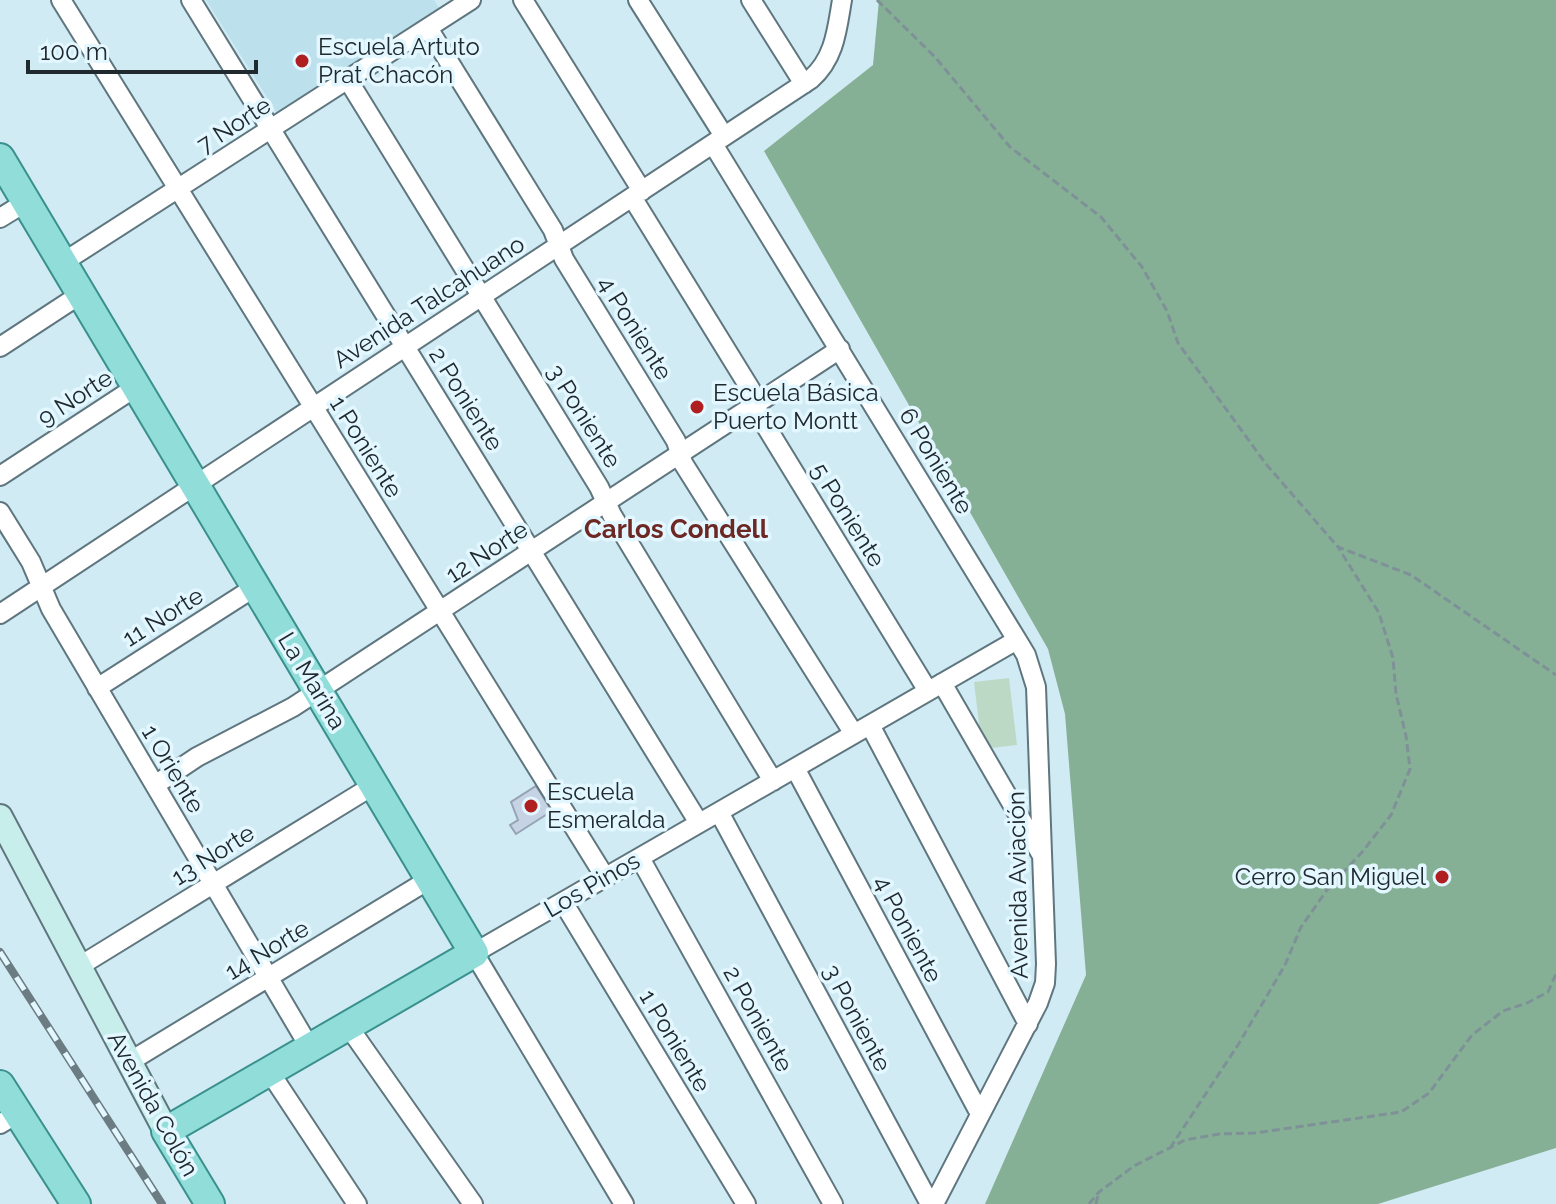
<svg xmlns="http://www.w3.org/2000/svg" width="1556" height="1204" font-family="Raleway,sans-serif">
<rect width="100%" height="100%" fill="#d1ebf4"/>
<path fill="#bde0ed" d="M206 0H434L440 9 282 113H277Z"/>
<path fill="#bcd9c6" d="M1009 678 1017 745 982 749 974 682Z"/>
<path fill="#86b096" d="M879 0H1556V1148L1378 1204H985L1086 975 1065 714 1048 649 764 151 873 65Z"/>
<path fill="#c5d3e5" stroke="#96a3b5" stroke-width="2" d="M536 786 552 811 516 834 510 825 518 820 511 802Z"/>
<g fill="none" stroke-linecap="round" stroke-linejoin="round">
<g stroke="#5f767f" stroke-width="22">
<path id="street" d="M61 0 605 877
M191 0 699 823
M523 0 642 191
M638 0 724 136
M751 0 804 84
M428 28 553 230 564 259 676 441 683 463 854 734
M348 80 599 487 612 515 773 781
M713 144 1017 640 1026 655 1036 687 1046 964 1045 983 1038 1003 934 1204
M632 197 751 390 759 415 928 691
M0 218 26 202
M62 263 471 0
M0 347 81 294
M0 476 136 387
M0 512 31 562 51 609 310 1048
M0 614 811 79C835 58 837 29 842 0
M942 683 1041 854
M97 688 255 587
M870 725 1028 1024
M795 768 979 1112
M155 785 197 757 293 707 840 349
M719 812 930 1204
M640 858 833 1204
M563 902 746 1204
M78 967 374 785
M348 1026 473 1204
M129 1062 430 879
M269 1071 357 1204
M0 1124 18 1113
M624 1204 474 953 1017 640"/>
</g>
<g stroke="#5f767f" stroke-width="28">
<path id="secondary" d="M0 817 166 1131"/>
</g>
<g stroke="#39908d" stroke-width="32">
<path id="primary" d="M0 158 474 953 166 1131 210 1204
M0 1085 76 1204"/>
</g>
<path stroke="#7e9197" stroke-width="3" stroke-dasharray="8 4" stroke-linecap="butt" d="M877 0 935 57 1010 147 1101 217 1142 267 1167 311 1178 343 1266 464 1338 547 1411 575 1556 675
M1170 1148 1238 1045 1285 965 1301 927 1327 890 1363 851 1391 815 1410 769 1406 736 1396 694 1393 658 1379 613 1338 547
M1089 1204 1099 1192 1134 1166 1185 1140 1219 1134 1255 1133 1401 1112 1429 1093 1472 1035 1503 1011 1527 1003 1548 992 1556 974
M1096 1204 1098 1195"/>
<use href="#street" stroke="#fff" stroke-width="18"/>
<use href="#secondary" stroke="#c8eeec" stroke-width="24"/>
<use href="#primary" stroke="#90ddda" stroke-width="28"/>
<g stroke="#6c7c83" stroke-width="8">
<path id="rail" d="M0 952 162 1204"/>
</g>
<use href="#rail" stroke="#e2f7ff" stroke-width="5" stroke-dasharray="15" stroke-linecap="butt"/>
</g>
<g fill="#b01f1f" stroke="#e2f7ff" stroke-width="3">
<circle cx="302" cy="61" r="8"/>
<circle cx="697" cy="407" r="8"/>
<circle cx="531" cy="806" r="8"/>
<circle cx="1442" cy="877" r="8"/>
</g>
<g text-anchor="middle" stroke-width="7" stroke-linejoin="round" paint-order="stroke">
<g font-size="24" fill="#20292d" stroke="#e2f7ff" text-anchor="start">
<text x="318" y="55">Escuela Artuto<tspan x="318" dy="28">Prat Chacón</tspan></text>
<text x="713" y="401">Escuela Básica<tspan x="713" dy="28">Puerto Montt</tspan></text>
<text x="547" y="800">Escuela<tspan x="547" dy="28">Esmeralda</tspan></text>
<text x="1426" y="885" text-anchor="end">Cerro San Miguel</text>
</g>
<g font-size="24" fill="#20292d" stroke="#e2f7ff">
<text transform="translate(234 125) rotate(-33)" y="8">7 Norte</text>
<text transform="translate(429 302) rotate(-33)" y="8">Avenida Talcahuano</text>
<text transform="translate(635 328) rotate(58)" y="8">4 Poniente</text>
<text transform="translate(75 398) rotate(-33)" y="8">9 Norte</text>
<text transform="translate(466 399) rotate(58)" y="8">2 Poniente</text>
<text transform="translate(584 416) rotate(58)" y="8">3 Poniente</text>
<text transform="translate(366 447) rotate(58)" y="8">1 Poniente</text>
<text transform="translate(936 461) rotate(59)" y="8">6 Poniente</text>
<text transform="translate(848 515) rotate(58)" y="8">5 Poniente</text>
<text transform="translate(487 552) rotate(-33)" y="8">12 Norte</text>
<text transform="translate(163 617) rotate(-32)" y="8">11 Norte</text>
<text transform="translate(312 681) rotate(59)" y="8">La Marina</text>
<text transform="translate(173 769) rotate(59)" y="8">1 Oriente</text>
<text transform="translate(213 855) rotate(-32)" y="8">13 Norte</text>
<text transform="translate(592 885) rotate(-30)" y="8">Los Pinos</text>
<text transform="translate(1018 885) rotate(-91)" y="8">Avenida Aviación</text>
<text transform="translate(908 929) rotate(62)" y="8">4 Poniente</text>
<text transform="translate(267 950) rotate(-31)" y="8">14 Norte</text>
<text transform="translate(857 1018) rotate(62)" y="8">3 Poniente</text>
<text transform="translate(758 1019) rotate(61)" y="8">2 Poniente</text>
<text transform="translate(675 1041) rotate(59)" y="8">1 Poniente</text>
<text transform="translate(153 1104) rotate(61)" y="8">Avenida Colón</text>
</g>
<g font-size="26" font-weight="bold" fill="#6d2823" stroke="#e2f7ff">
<text x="676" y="538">Carlos Condell</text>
</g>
</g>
<path d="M28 60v12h228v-12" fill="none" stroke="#20292d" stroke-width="4"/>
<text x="40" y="60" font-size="24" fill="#20292d" stroke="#e2f7ff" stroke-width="6" paint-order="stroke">100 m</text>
</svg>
